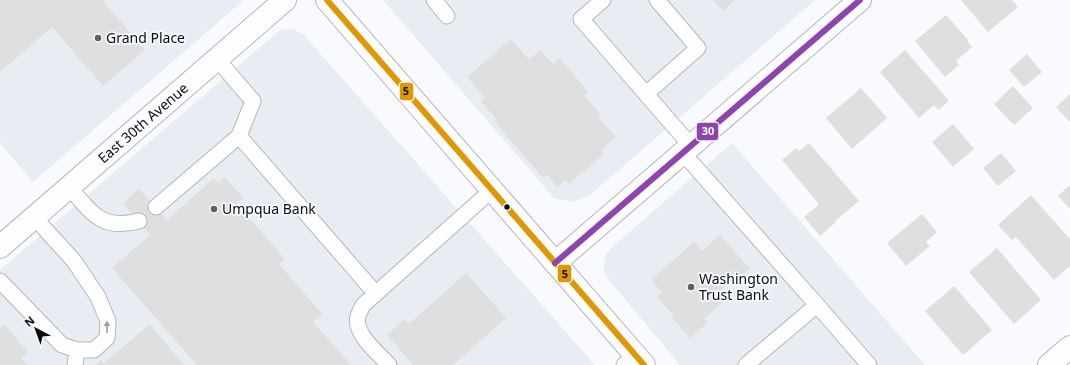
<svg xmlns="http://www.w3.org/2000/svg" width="1070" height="365" font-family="'Noto Sans',sans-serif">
<rect width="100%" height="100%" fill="#f8fafd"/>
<path fill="#e8edf3" d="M0 0H244L33 182 0 143Z
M383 0H815L590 195 572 202 554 198Z
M292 29 303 34 595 365H0V270L280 30Z
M732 143 925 365H680L609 280 604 273V264L606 255 611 248Z"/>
<path fill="#dfdfe0" d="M0 0H102L145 50 103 86 52 27 0 72Z
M713 0H735L723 11Z
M961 0H1012L1018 7 988 32Z
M946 15 968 40 967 41 972 47 956 61 959 65 945 77 915 41Z
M511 39 529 60 540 50 553 64 560 58 588 92 584 95 601 115 598 117 616 137 601 150 604 154 569 184 565 180 557 187 547 175 543 178 494 121 496 119 481 101 485 98 467 77Z
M905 50 949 101 938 110 934 105 919 118 880 72Z
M1027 54 1042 72 1024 87 1009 70Z
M1013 86 1033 108 1014 125 994 104Z
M861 88 887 118 852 149 826 118Z
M1070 94V122L1056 107Z
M953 124 974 149 953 167 932 142Z
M809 143 859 201 835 221 836 222 820 236 804 217 819 204 782 160 796 148 799 151Z
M1001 153 1016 171 998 186 983 168Z
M225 177 243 198 237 204 285 259 279 264 322 314 313 322 351 365H197L112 268 150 235 123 203 139 189 167 220 214 178 218 183Z
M1070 185V209L1058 196Z
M1031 195 1070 239V266L1054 280 1016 237 1012 240 998 225Z
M922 214 937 232 926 242 930 246 906 266 887 243Z
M720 235 750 269 731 285 729 282 717 293 724 301 704 319 707 323 690 338 672 318 674 316 657 297 662 292 651 280 694 242 702 251Z
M997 248 1041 300 1014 324 969 272Z
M466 273 506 318 453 365H413L387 335 405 319 409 324Z
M954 286 992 330 963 355 925 311Z
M4 324 28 352 21 358 28 365H0V325L1 327Z
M150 324 184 365H95L101 360 104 363Z"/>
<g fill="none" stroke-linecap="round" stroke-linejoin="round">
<g stroke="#b4b6b8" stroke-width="17">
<path id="lane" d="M434 0 447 16
M603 0 581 19 691 146
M217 59 253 101 239 136 376 294
M646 94 698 48 657 0
M683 153 817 305 746 365
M69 187C91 212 101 231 139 221
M156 207 239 136
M0 281 62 345 77 350H94L107 338 108 321 98 297 74 261 34 217
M817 305 869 365
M75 365 77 350
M389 365C378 353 353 333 358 316 359 312 362 308 363 305L492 190
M624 365 635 355"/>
</g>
<g stroke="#b4b6b8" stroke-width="24">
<path id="street" d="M0 247 285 0
M555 263 860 0
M1049 365 1070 347"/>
</g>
<g stroke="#b4b6b8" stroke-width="24">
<path id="secondary" d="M327 0 644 365"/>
</g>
<use href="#lane" stroke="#fefeff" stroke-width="15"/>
<use href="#street" stroke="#fefeff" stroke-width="22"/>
<use href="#secondary" stroke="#fefeff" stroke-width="22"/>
<g stroke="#f7fafe" stroke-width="9">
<path id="bus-1" d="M327 0 644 365"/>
</g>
<g stroke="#f7fafe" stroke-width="9">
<path id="bus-2" d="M555 263 860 0"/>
</g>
<use href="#bus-1" stroke="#df9702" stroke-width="6"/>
<use href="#bus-2" stroke="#8e44ad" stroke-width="6"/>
</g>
<defs><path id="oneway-solid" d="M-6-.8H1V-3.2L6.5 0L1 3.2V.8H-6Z"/></defs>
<use fill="#9d9e9f" href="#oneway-solid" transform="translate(107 327) rotate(-91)"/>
<g fill="#5e6062" stroke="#f7fafe" stroke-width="1.5">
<circle cx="98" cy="38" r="4"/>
<circle cx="214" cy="209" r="4"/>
<circle cx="691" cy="287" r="4"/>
</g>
<circle fill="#0b0d0f" stroke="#f7fafe" stroke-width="1.5" cx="507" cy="207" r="3.5"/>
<g text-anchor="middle" stroke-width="3.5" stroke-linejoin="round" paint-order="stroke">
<g font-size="14" fill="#0b0d0f" stroke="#f7fafe" text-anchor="start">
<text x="106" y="43">Grand Place</text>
<text x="222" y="214">Umpqua Bank</text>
<text x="699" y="284">Washington<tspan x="699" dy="16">Trust Bank</tspan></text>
</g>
<g font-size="14" fill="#0b0d0f" stroke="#f7fafe">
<text transform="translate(143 123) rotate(-41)" y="5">East 30th Avenue</text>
</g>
</g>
<g stroke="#f7fafe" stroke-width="1.5">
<rect x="399" y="82" width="15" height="19" rx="4" fill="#df9702"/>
<rect x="696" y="122" width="23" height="19" rx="4" fill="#8e44ad"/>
<rect x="557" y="264" width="15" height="19" rx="4" fill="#df9702"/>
</g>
<g font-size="11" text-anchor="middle" font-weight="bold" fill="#fff">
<text x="708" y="135">30</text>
</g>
<g font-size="11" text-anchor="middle" font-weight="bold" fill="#111">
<text x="406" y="95">5</text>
<text x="565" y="278">5</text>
</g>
<g transform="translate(36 329) rotate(319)" stroke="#f7fafe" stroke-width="3" paint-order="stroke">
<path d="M0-3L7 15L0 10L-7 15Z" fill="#0b0d0f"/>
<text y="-6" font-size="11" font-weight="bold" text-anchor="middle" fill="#0b0d0f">N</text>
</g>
</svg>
